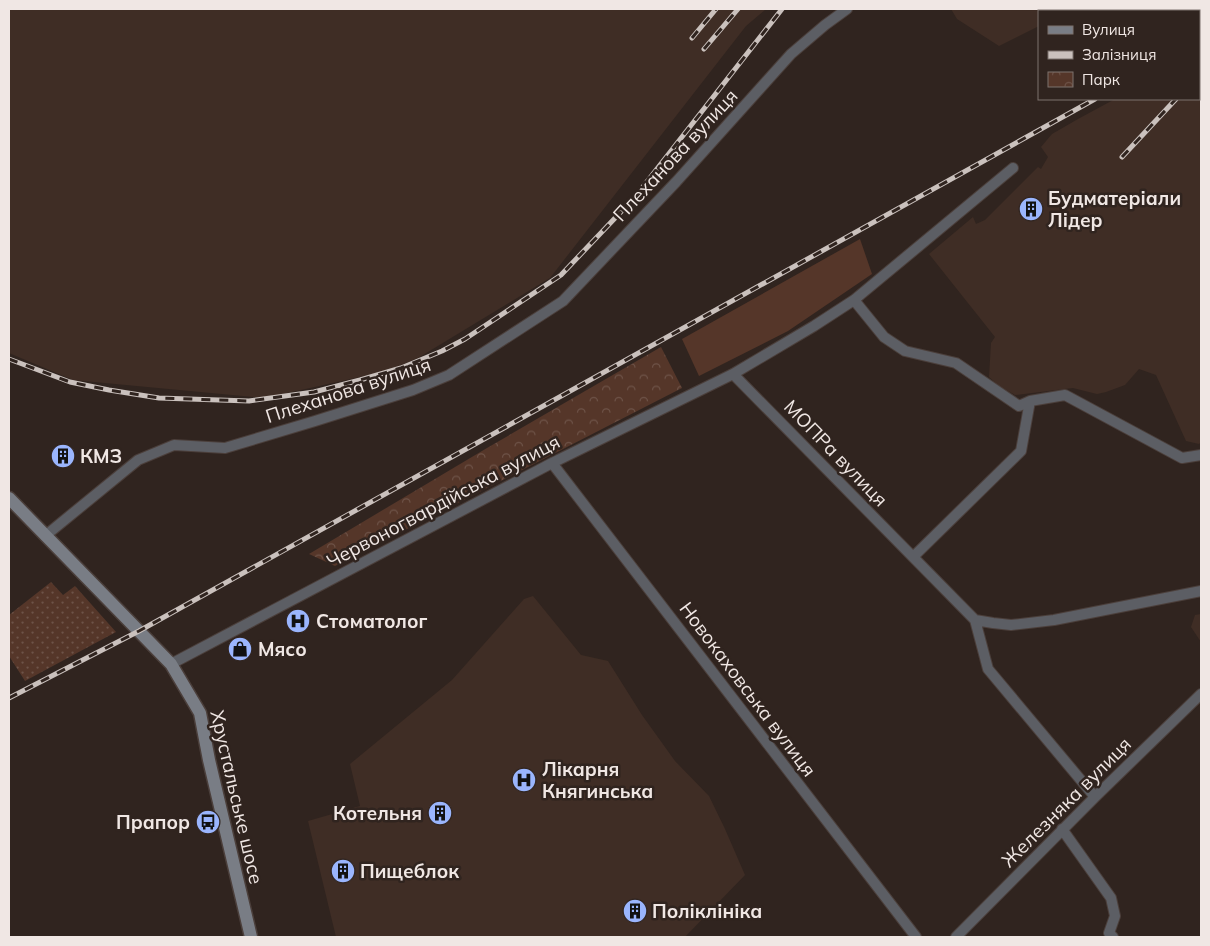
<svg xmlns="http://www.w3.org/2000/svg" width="1210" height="946" font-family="Mulish,sans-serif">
<defs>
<pattern id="grass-dots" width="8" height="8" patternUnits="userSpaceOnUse" patternTransform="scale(1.25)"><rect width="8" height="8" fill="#553629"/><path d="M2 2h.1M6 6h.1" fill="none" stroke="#6e5348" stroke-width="1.8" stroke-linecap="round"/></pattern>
<pattern id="park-crowns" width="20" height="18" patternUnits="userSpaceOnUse" patternTransform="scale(1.25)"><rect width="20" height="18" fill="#553629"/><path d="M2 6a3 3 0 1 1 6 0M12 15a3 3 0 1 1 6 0" fill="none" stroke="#6e5348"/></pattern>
</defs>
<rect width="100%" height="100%" fill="#30241f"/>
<path fill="#3f2d25" d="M9 9H766L746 26 550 278 418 358 387 371 265 398 73 380 9 353Z
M951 9H1173L1166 11H1039V26L999 46 957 19Z
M1201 52V442L1199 444 1186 441 1156 375 1139 369 1125 385 1106 392 1097 394 1073 388 1015 395 999 386 989 377 991 343 995 337 929 254 973 217 976 224 985 220 1038 167 1041 169 1048 157 1041 147 1052 134 1078 119 1115 99H1199V53Z
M533 596 581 655 608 661 642 715 675 761 709 796 725 829 745 875 685 937H336L308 821 360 806 350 764 452 680 524 599Z
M1201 614V642L1191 627 1195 615Z"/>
<path fill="url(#grass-dots)" d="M51 582 63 595 75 586 116 632 25 681 9 656V615Z"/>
<path fill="url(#park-crowns)" d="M661 347 682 388 335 566 309 554 487 448Z"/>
<path fill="#553629" d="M860 239 872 274 788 331 699 376 682 339Z"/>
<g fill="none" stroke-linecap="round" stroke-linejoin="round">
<g stroke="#4b3f3b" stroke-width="12">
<path id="street" d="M854 300 884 337 905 351 956 363 1019 406 1030 401 1065 395 1182 458 1201 455
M733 374 975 620 988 669 1095 797
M552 463 916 937
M45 536 138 460 174 445 225 448 315 421 413 390 449 375 563 301 676 182 791 54 825 25 847 9
M913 557 1021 451 1030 401
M975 620 993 623 1011 625 1054 620 1201 591
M171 664 552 463 733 374 814 326 854 300 1013 168
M1062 829 1111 898 1115 916 1109 933 1113 937
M956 937 1095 797 1201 694"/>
</g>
<g stroke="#4b3f3b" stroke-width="15">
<path id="secondary" d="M9 498 171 664 200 713 209 760 251 937"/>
</g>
<use href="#street" stroke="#5c5e64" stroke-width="10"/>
<use href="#secondary" stroke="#797d85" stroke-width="12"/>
<g stroke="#cac1bd" stroke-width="5">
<path id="rail" d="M1190 10 1196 9
M692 38 716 9
M1199 41 1201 40
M704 49 738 9
M1199 88 1201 87
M1122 157 1176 99
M9 359 70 382 109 390 159 398 249 401 314 392 360 380 401 368 442 351 465 339 561 275 635 197 782 9
M9 698 139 631 1095 99"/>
</g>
<use href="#rail" stroke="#30241f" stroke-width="3" stroke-dasharray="9" stroke-linecap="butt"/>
</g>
<defs>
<g id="building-disc" transform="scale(1.25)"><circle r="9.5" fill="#9ab5fd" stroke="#30241f"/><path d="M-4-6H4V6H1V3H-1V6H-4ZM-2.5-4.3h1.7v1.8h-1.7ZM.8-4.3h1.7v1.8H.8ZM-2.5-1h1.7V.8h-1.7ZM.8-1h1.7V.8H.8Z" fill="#111"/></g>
<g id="hospital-disc" transform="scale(1.25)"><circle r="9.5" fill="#9ab5fd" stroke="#30241f"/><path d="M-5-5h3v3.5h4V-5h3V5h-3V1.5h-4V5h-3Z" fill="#111"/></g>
<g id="shop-disc" transform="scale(1.25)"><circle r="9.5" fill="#9ab5fd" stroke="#30241f"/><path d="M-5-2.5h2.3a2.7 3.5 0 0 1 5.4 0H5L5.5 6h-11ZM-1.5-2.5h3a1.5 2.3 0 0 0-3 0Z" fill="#111"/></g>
<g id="bus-disc" transform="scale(1.25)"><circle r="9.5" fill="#9ab5fd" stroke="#30241f"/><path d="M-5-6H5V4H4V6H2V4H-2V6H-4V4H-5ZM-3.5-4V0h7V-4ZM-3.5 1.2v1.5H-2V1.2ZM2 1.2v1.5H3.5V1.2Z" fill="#111"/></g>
</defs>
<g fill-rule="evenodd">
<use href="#building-disc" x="1031" y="209"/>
<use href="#building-disc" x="63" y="456"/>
<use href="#hospital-disc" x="298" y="621"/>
<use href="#shop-disc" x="240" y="649"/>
<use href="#hospital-disc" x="524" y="780"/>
<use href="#building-disc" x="440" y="813"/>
<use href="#bus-disc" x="208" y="822"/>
<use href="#building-disc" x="343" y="871"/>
<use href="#building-disc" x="635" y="911"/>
</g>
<g text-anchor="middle" stroke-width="5" stroke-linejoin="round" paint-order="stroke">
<g font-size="19" fill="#f0e7e4" stroke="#30241f">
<text transform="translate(675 155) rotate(-47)" y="7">Плеханова вулиця</text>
<text transform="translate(348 390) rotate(-18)" y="7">Плеханова вулиця</text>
<text transform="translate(836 453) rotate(46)" y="7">МОПРа вулиця</text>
<text transform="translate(443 501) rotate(-28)" y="7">Червоногвардійська вулиця</text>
<text transform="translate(748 689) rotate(53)" y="7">Новокаховська вулиця</text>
<text transform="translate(237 797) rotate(77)" y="7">Хрустальське шосе</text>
<text transform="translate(1066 802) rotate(-45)" y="7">Железняка вулиця</text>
</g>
<g font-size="19" font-weight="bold" fill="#f0e7e4" stroke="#30241f" text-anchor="start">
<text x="1048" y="205">Будматеріали<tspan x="1048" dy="22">Лідер</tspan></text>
<text x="80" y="463">КМЗ</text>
<text x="316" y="628">Стоматолог</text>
<text x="258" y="656">Мясо</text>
<text x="542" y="776">Лікарня<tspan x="542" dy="22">Княгинська</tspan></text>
<text x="422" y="820" text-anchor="end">Котельня</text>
<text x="190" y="829" text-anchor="end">Прапор</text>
<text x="360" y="878">Пищеблок</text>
<text x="652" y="918">Поліклініка</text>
</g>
</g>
<rect width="1210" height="946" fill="none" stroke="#f0e7e4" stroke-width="20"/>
<rect x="1038" y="10" width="162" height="90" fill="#30241f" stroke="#7d726e"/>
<rect x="1048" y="26" width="25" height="8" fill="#797d85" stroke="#7d726e"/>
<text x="1082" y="35" font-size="15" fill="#f0e7e4">Вулиця</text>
<rect x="1048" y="51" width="25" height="8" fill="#cac1bd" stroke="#7d726e"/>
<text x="1082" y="60" font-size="15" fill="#f0e7e4">Залізниця</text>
<rect x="1048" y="72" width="25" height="15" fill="url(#park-crowns)" stroke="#7d726e"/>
<text x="1082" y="85" font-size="15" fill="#f0e7e4">Парк</text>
</svg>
